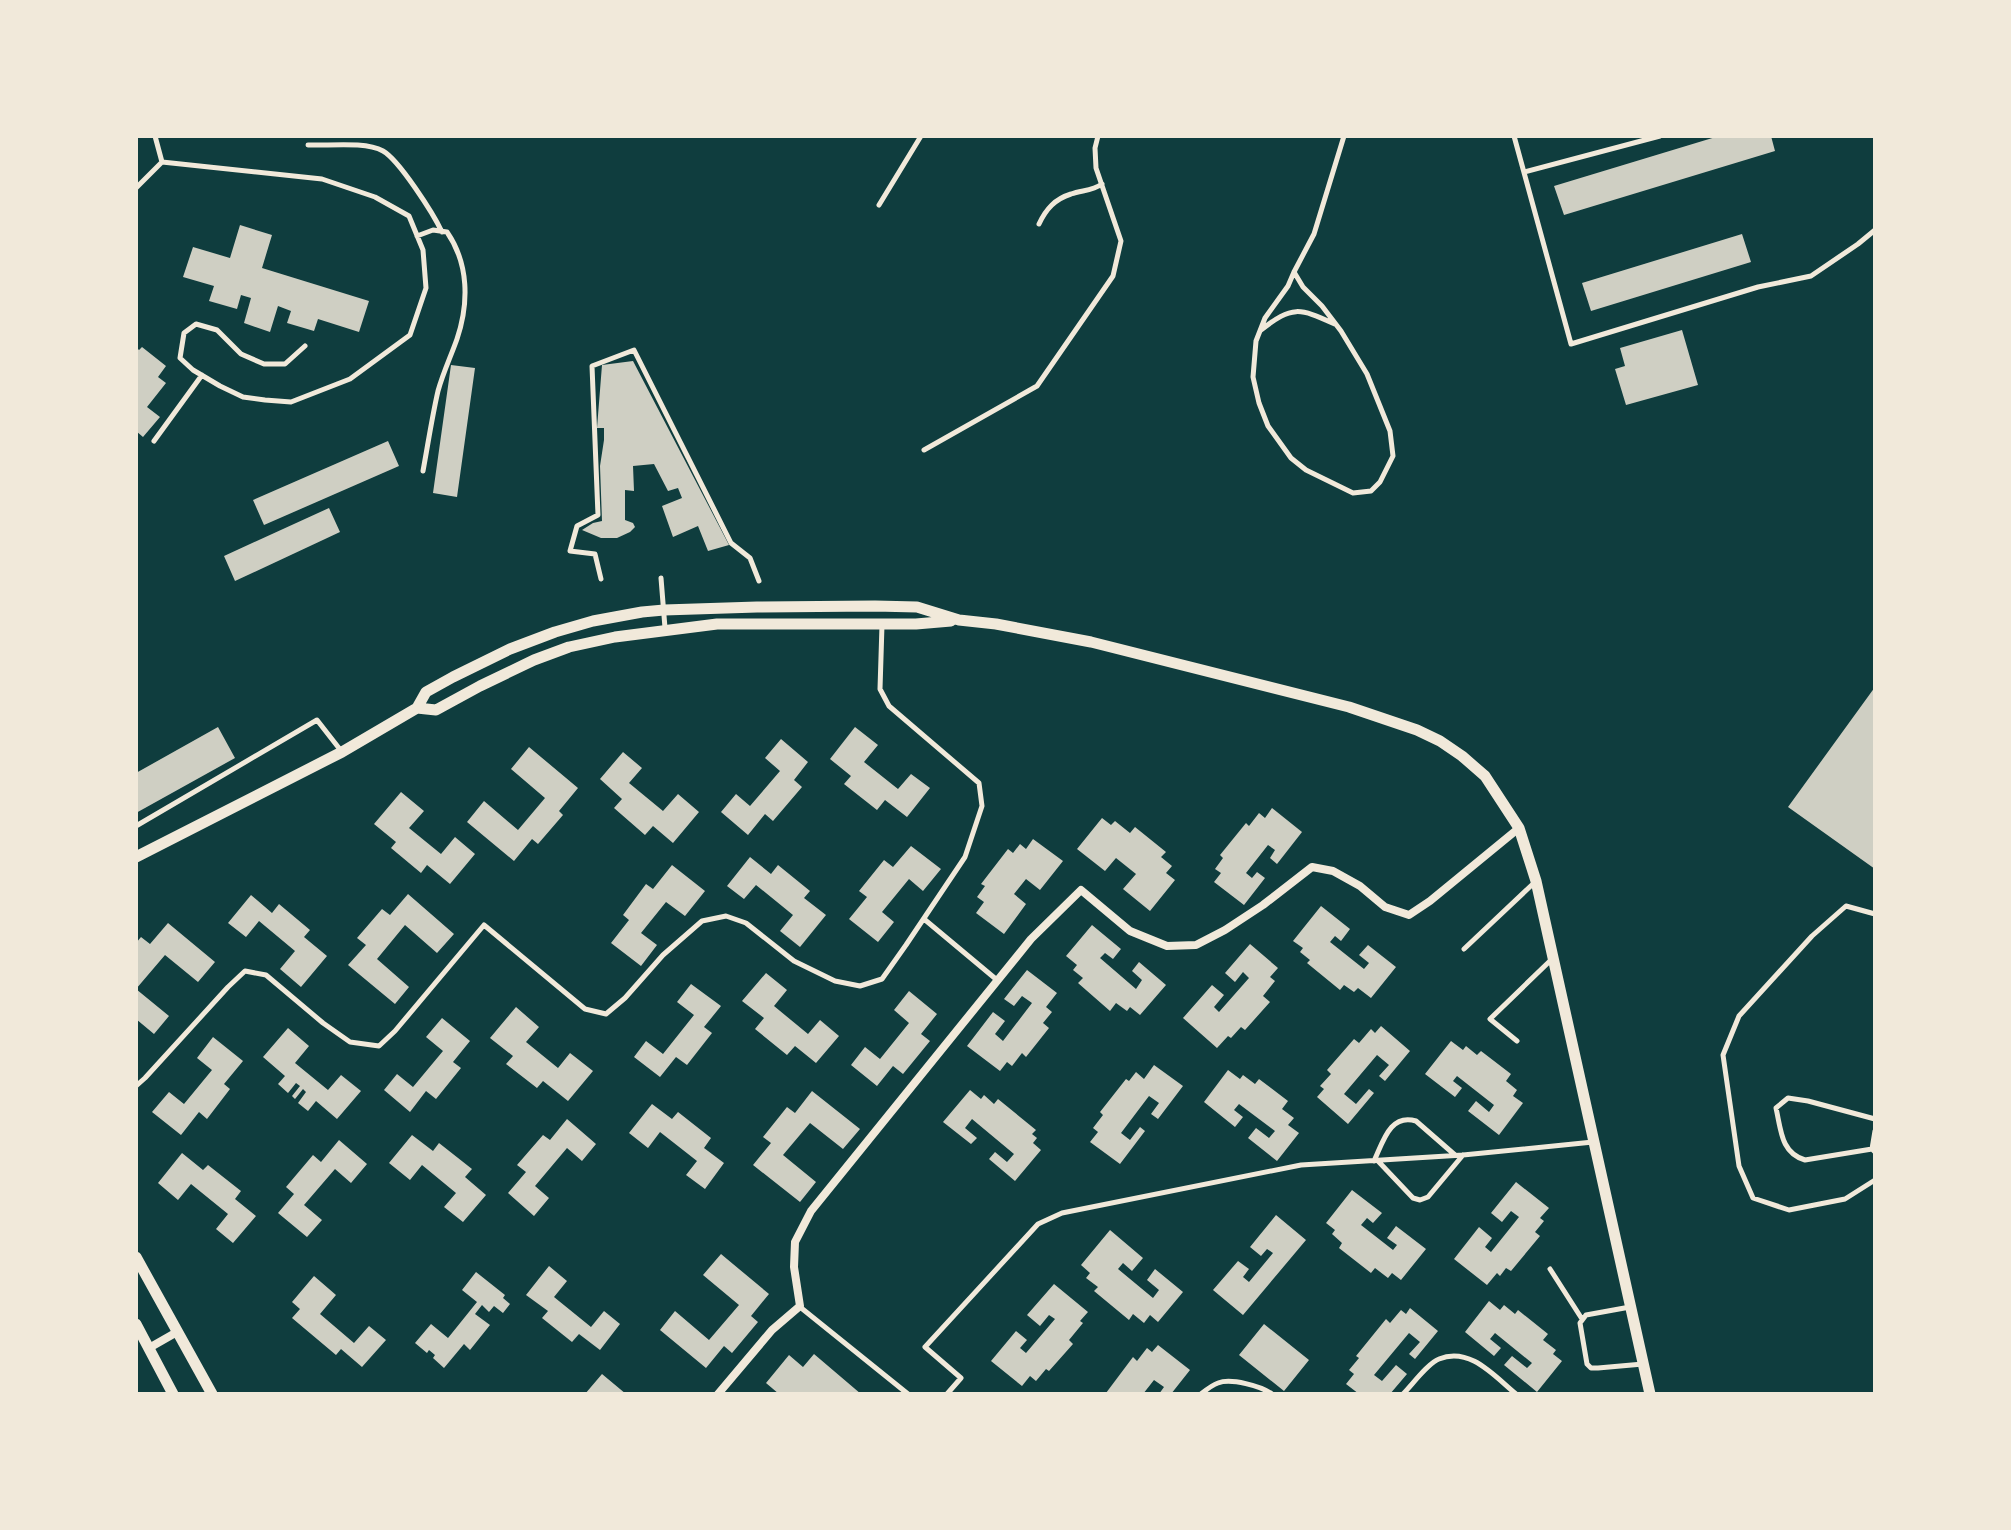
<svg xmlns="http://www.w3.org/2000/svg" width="2011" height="1530" font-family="'Varela Round',sans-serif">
<rect width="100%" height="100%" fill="#0f3d3e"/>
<path fill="#cfcfc3" d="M1719 136H1771L1775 151 1564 215 1554 186Z
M240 225 272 235 262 268 369 301 359 332 318 319 314 331 287 323 291 311 278 306 270 332 244 323 251 298 241 295 237 309 209 301 214 286 183 277 193 247 230 258Z
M1742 234 1751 262 1591 311 1582 283Z
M1682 330 1698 385 1626 405 1615 369 1625 366 1620 348Z
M136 347 139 350 142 347 166 366 158 377 166 383 147 407 160 417 143 437 136 431Z
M633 361 729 545 708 551 698 526 673 537 662 506 682 498 678 488 668 491 654 464 633 466 634 491 625 490V520L633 523 635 527 630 532 617 538H601L582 530 593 523 602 521 600 466 604 440V428H597L602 365Z
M451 365 475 368 457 497 433 493Z
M388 441 399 466 264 525 253 500Z
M329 508 340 532 235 581 224 556Z
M1875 687V869L1788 807Z
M218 727 235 758 136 813V773Z
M855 727 878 745 864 762 898 789 911 774 930 788 907 817 885 800 877 810 844 784 851 776 830 759Z
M781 739 808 762 794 780 802 787 773 821 765 814 748 835 721 812 736 794 750 806 780 771 765 758Z
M529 747 578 788 559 811 563 815 538 844 532 839 514 861 467 822 484 801 518 830 545 798 511 769Z
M623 752 642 768 629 783 663 811 678 794 699 812 673 843 653 826 645 835 614 808 622 799 600 779Z
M401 792 424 811 409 828 441 854 455 837 475 854 450 884 427 865 421 873 391 848 396 842 374 824Z
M1272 808 1302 832 1277 864 1270 858 1275 850 1268 845 1246 873 1252 878 1257 872 1265 878 1244 905 1214 882 1221 873 1215 869 1223 858 1220 855 1246 823 1249 826 1259 813 1265 818Z
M1102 818 1111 825 1115 821 1130 833 1135 827 1166 852 1161 857 1172 866 1166 873 1175 880 1150 911 1123 889 1136 874 1116 858 1105 871 1077 849Z
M1033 839 1063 861 1040 890 1026 879 1014 894 1026 904 1004 934 976 913 984 902 977 897 985 886 981 884 1008 849 1013 853 1020 844 1026 849Z
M911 846 941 869 923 891 909 879 882 912 894 922 878 942 849 919 867 897 859 891 884 860 893 867Z
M750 857 771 874 778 865 810 891 804 898 826 915 800 947 780 931 793 915 756 885 744 899 727 886Z
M672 865 705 891 685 916 666 902 641 933 657 945 641 966 611 943 629 920 623 915 646 884 653 889Z
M408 894 454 934 437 953 405 925 377 959 409 987 395 1004 348 965 366 945 357 938 382 909 390 915Z
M251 895 272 913 279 904 310 930 304 937 327 956 301 987 280 969 295 951 259 921 246 937 228 923Z
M1321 906 1350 929 1341 941 1335 936 1330 942 1364 969 1369 963 1359 955 1368 945 1396 967 1371 998 1358 988 1354 992 1344 985 1340 990 1307 963 1310 960 1300 952 1303 948 1293 941Z
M168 923 215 962 198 982 165 955 136 989 169 1016 154 1034 136 1019V943L141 937 150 944Z
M1092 925 1121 949 1113 959 1105 953 1100 958 1136 989 1142 980 1132 971 1139 962 1166 985 1140 1015 1130 1007 1127 1011 1116 1003 1110 1011 1078 983 1083 978 1073 970 1077 965 1066 956Z
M1250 944 1278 968 1270 977 1275 981 1263 996 1270 1002 1245 1030 1241 1027 1231 1038 1228 1036 1217 1048 1183 1018 1212 985 1224 995 1214 1007 1219 1012 1249 978 1243 972 1235 982 1225 973Z
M1027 970 1057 993 1046 1007 1052 1012 1043 1023 1049 1028 1026 1057 1022 1053 1012 1066 1007 1062 1000 1071 967 1046 993 1012 1005 1021 995 1034 1003 1041 1032 1003 1022 996 1014 1006 1004 999Z
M766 973 787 990 774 1006 808 1034 820 1020 839 1036 816 1063 795 1046 787 1055 755 1029 764 1018 742 1001Z
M691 984 721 1006 704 1027 712 1033 687 1065 676 1057 660 1077 634 1057 646 1041 663 1054 694 1015 677 1002Z
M909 991 937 1014 921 1034 930 1041 903 1074 893 1066 877 1086 851 1065 865 1047 880 1059 909 1023 894 1010Z
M516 1007 539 1027 526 1042 558 1068 570 1053 593 1071 568 1101 543 1081 537 1088 506 1064 513 1056 490 1038Z
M442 1018 470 1041 453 1062 461 1068 436 1099 426 1091 410 1112 384 1090 397 1074 413 1087 443 1051 426 1037Z
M1381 1026 1410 1051 1385 1081 1379 1076 1389 1065 1377 1055 1344 1094 1356 1104 1369 1089 1374 1093 1348 1124 1317 1097 1324 1089 1320 1086 1331 1074 1327 1070 1354 1039 1359 1043 1371 1029 1375 1033Z
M288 1028 309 1046 295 1063 328 1090 341 1075 361 1091 337 1119 316 1101 308 1111 298 1103 306 1092 303 1089 295 1099 292 1096 300 1086 296 1083 288 1093 278 1084 285 1076 263 1057Z
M213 1037 243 1061 224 1084 230 1089 207 1119 199 1112 181 1135 152 1112 169 1092 184 1104 212 1070 197 1058Z
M1451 1041 1463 1050 1466 1046 1477 1055 1481 1051 1511 1074 1506 1081 1517 1090 1513 1096 1523 1103 1499 1135 1468 1111 1476 1101 1489 1112 1494 1105 1457 1076 1453 1081 1462 1088 1455 1097 1425 1074Z
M1154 1065 1183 1086 1158 1119 1151 1114 1159 1103 1149 1096 1121 1133 1130 1140 1140 1127 1145 1131 1120 1164 1090 1142 1098 1132 1093 1128 1103 1115 1100 1112 1126 1079 1129 1081 1136 1072 1144 1079Z
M1228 1070 1240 1079 1243 1075 1255 1084 1259 1079 1288 1101 1282 1109 1294 1118 1288 1125 1299 1133 1277 1161 1248 1138 1256 1128 1269 1138 1275 1131 1239 1104 1234 1110 1243 1117 1235 1127 1204 1102Z
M970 1090 981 1099 984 1095 994 1104 998 1099 1036 1130 1032 1134 1037 1138 1033 1143 1041 1150 1015 1181 989 1159 995 1152 1007 1162 1014 1154 972 1119 965 1128 977 1138 971 1144 943 1122Z
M812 1091 860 1129 843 1149 810 1123 783 1155 816 1182 800 1202 753 1165 771 1143 763 1137 787 1107 795 1113Z
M652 1104 672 1119 678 1112 711 1138 704 1148 724 1163 705 1189 686 1175 697 1161 660 1132 648 1148 629 1133Z
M567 1119 596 1144 582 1161 567 1148 535 1186 549 1198 534 1216 508 1193 526 1172 517 1165 543 1135 550 1140Z
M412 1135 433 1151 439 1143 472 1169 465 1177 486 1195 463 1222 444 1207 456 1193 422 1165 410 1180 389 1163Z
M339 1140 367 1164 351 1183 335 1169 304 1205 322 1220 307 1237 278 1213 294 1194 286 1187 313 1155 321 1162Z
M182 1153 203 1170 208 1165 241 1191 235 1199 256 1216 233 1243 216 1229 228 1214 191 1184 178 1200 158 1183Z
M1516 1182 1549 1208 1540 1218 1544 1221 1535 1232 1540 1236 1511 1271 1506 1268 1500 1276 1497 1273 1487 1285 1454 1259 1479 1227 1492 1238 1485 1247 1491 1252 1519 1217 1511 1211 1502 1222 1491 1213Z
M1352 1190 1382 1213 1373 1223 1367 1218 1361 1225 1393 1250 1397 1245 1387 1238 1396 1226 1426 1249 1401 1280 1392 1273 1388 1278 1375 1268 1371 1273 1339 1248 1342 1243 1332 1234 1335 1230 1326 1223Z
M1276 1215 1306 1240 1243 1315 1213 1290 1238 1261 1249 1269 1243 1277 1249 1282 1273 1253 1267 1249 1261 1256 1250 1247Z
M1110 1230 1143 1258 1132 1271 1123 1263 1118 1269 1153 1298 1159 1290 1147 1280 1155 1269 1183 1292 1158 1322 1150 1315 1144 1323 1133 1314 1129 1320 1094 1291 1098 1287 1086 1278 1090 1273 1081 1265Z
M721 1254 769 1294 751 1316 758 1322 732 1353 724 1346 706 1368 660 1330 675 1311 709 1340 739 1305 703 1275Z
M549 1266 567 1281 554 1297 591 1327 604 1311 620 1324 600 1350 579 1334 572 1342 542 1318 548 1311 526 1295Z
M476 1272 505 1295 503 1298 510 1304 503 1313 494 1306 489 1312 482 1305 475 1314 490 1325 470 1350 464 1344 444 1368 433 1358 435 1355 429 1350 427 1353 415 1343 431 1324 448 1338 477 1302 462 1290Z
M314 1276 336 1295 320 1314 354 1343 369 1326 386 1340 362 1367 341 1349 336 1355 292 1318 300 1309 292 1302Z
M1054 1284 1088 1312 1080 1321 1083 1323 1069 1340 1073 1344 1049 1371 1046 1369 1036 1381 1030 1376 1022 1386 991 1361 1016 1331 1027 1340 1020 1348 1026 1353 1055 1319 1049 1315 1040 1326 1027 1315Z
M1489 1301 1500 1310 1504 1305 1515 1314 1518 1310 1548 1334 1543 1340 1556 1350 1553 1354 1562 1361 1537 1392 1504 1365 1512 1356 1527 1368 1532 1363 1495 1333 1490 1339 1501 1348 1494 1356 1465 1332Z
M1410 1308 1438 1331 1415 1359 1409 1354 1420 1342 1409 1333 1374 1375 1382 1381 1396 1365 1407 1374 1390 1394H1359L1346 1384 1354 1374 1349 1370 1359 1358 1356 1356 1386 1319 1390 1323 1401 1310 1406 1314Z
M1264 1324 1309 1360 1284 1391 1239 1355Z
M1158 1345 1190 1370 1171 1394H1159L1164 1387 1154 1380 1143 1394 1106 1393 1133 1357 1137 1361 1147 1348 1152 1352Z
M814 1354 861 1394H779L766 1383 789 1355 803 1367Z
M602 1374 626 1394H585Z"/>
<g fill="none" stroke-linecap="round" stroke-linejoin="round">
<path stroke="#f1e9da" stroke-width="5" d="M1514 136 1571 344 1758 287 1811 276 1858 244 1875 230
M308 145C328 146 365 141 383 151 399 160 433 213 442 232
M162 162 322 179 375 197 409 216 423 250 426 288 410 335 350 379 291 402 265 400 243 397 220 386 193 370 180 358 184 333 196 324 217 330 241 354 264 364H285L305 346
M1524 172 1660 136
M136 188 162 162 155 136
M879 205 921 136
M1039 224C1046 209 1055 199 1071 194 1082 190 1092 191 1102 184
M417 236 433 230 447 232C469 264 469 303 457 339 451 356 443 373 438 391 432 417 428 444 423 471
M1294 272 1303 287 1322 306 1341 331 1367 374 1390 431 1393 456 1380 482 1371 491 1353 493 1306 470 1291 458 1268 426 1259 403 1253 377 1256 341 1265 318 1288 286 1294 272 1314 234 1344 136
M1261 330C1293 305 1299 308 1335 324
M154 441 202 375
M924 450 1037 386 1113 276 1121 241 1096 168 1095 148 1098 136
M661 578 665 628
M601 579 595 554 570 551 577 526 598 515 592 366 634 350 731 543 750 558 759 581
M136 826 317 720 342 752
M1875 914 1846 906 1812 936 1739 1016 1723 1055 1739 1166 1753 1198 1789 1210 1845 1199 1875 1180
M924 919 997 980
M1464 949 1535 882
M1517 1041 1490 1019 1552 959
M136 1086 145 1078 228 987 245 971 266 975 323 1023 350 1042 379 1046 395 1031 484 925 585 1009 606 1014 625 998 663 955 702 921 726 916 746 923 794 961 835 981 860 986 882 979 906 945 965 857 982 806 979 783 889 706 880 689 882 625
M1875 1119 1808 1101 1788 1098 1776 1108C1781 1130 1781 1153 1805 1160L1872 1149 1875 1152
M1872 1149 1875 1131
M1374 1161C1383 1142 1390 1113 1416 1121L1455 1155
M1378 1161 1413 1198 1420 1200 1428 1197 1463 1155
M1550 1269 1582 1319
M800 1307 908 1394
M1630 1307 1586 1315 1580 1323 1587 1364 1591 1368H1598L1643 1364
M947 1394 961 1378 925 1347 1038 1224 1062 1213 1301 1165 1463 1155 1593 1142
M1201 1394C1206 1390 1212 1385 1218 1383 1231 1378 1261 1386 1272 1394
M1403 1394C1412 1385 1428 1363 1439 1359 1470 1346 1495 1377 1516 1394"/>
<path stroke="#f1e9da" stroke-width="8" d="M149 1348 177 1332
M718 1394 772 1330 800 1306 794 1267 795 1242 811 1211 1031 939 1081 890 1130 931 1167 946 1196 945 1225 930 1263 905 1312 867 1333 871 1360 886 1385 907 1409 915 1430 901 1519 828"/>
<path stroke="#f1e9da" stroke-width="11" d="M417 708 436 710 480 686 534 660 569 647 615 637 717 624H916L951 621
M136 857 342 752 417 708 426 692 453 677 510 649 555 632 593 621 642 612 664 610 757 607 875 606 917 607 959 620 996 624 1091 642 1349 707 1417 730 1440 741 1462 756 1485 776 1519 828 1536 881 1650 1394
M136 1257 212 1394
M136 1324 173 1394"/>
</g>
<rect width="2011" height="1530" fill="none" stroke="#f1e9da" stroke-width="276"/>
</svg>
